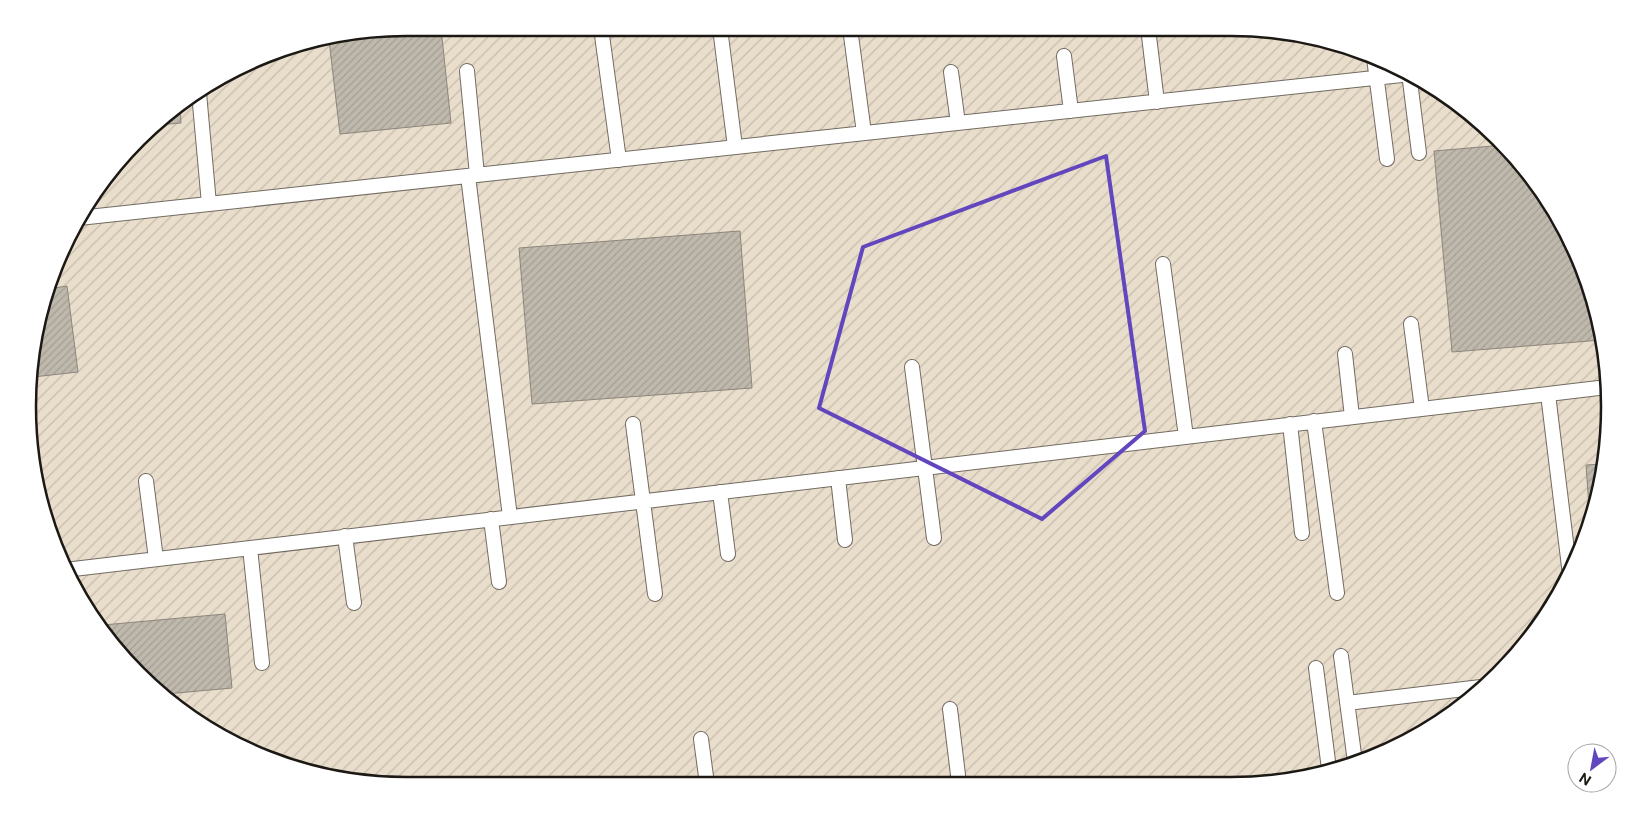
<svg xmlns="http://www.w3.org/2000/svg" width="1637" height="813" font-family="'Public Sans',sans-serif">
<defs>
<pattern id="industrial-furrows" width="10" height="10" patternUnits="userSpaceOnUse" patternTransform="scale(1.25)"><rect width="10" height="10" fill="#e9ddcb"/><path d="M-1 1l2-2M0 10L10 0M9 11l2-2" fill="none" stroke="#c7bdad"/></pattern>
<pattern id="building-hatch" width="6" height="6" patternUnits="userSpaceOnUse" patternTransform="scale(1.25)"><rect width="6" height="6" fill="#bfb8ac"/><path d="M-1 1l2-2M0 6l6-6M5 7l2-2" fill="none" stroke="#a49e93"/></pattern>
</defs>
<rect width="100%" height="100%" fill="#f1e9dd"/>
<path fill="url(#industrial-furrows)" d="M407 28H1255L1328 40 1398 66 1461 106 1515 156 1559 217 1589 284 1606 357 1609 431 1597 504 1571 574 1516 656 1441 721 1375 757 1280 782 382 785 309 773 239 747 139 675 66 574 31 456 35 332 56 261 91 196 176 106 284 48Z"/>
<path fill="url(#building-hatch)" stroke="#8d867c" d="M406 28H441L451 123 340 134 329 40Z
M180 104 181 123 158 125 176 106Z
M1504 145 1515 156 1559 217 1589 284 1602 340 1452 352 1434 151Z
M740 231 752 388 532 404 519 248Z
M67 286 78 372 33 377 35 332 48 289Z
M1603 464 1597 504 1590 521 1586 465Z
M225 614 232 688 166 694 139 675 103 625Z"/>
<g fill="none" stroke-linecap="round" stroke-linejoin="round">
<g stroke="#726b61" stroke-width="16">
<path id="service" d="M601 28 619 160
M720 28 735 147
M850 28 864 133
M1148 28 1157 102
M1064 56 1071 111
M1374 58 1387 159
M467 71 477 175
M951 72 958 123
M1409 73 1419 153
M199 93 209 204
M468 176 510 517
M79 218 1411 74
M1163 264 1186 437
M1411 324 1422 409
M1345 354 1352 417
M912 367 934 538
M1548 394 1570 575
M1314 421 1337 593
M633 424 655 594
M1290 424 1302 533
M838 478 845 540
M146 481 156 559
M720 492 728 554
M491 519 499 582
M345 536 354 603
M250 548 262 663
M65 570 1607 387
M1341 656 1355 762
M1316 668 1329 769
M1347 703 1481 687
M950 709 959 783
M701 739 707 784"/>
</g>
<use href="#service" stroke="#fff" stroke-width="14"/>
</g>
<path fill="none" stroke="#6246be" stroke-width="4" stroke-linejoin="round" d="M1106 156 1145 431 1042 519 819 408 863 247Z"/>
<path d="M0 0H1637V813H0ZM406 36H1231A370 370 0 0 1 1601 406V407A370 370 0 0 1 1231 777H406A370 370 0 0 1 36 407V406A370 370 0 0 1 406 36Z" fill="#fff" fill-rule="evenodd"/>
<path fill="none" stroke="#1c1915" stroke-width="2.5" d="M406 36H1231A370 370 0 0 1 1601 406V407A370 370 0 0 1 1231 777H406A370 370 0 0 1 36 407V406A370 370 0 0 1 406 36Z"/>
<g transform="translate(1592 768) rotate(212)"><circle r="24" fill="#ffffff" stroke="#a4a3a1"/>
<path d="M0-4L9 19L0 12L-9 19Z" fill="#6246be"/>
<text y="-8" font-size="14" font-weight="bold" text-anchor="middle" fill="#1c1915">N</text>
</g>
</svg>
